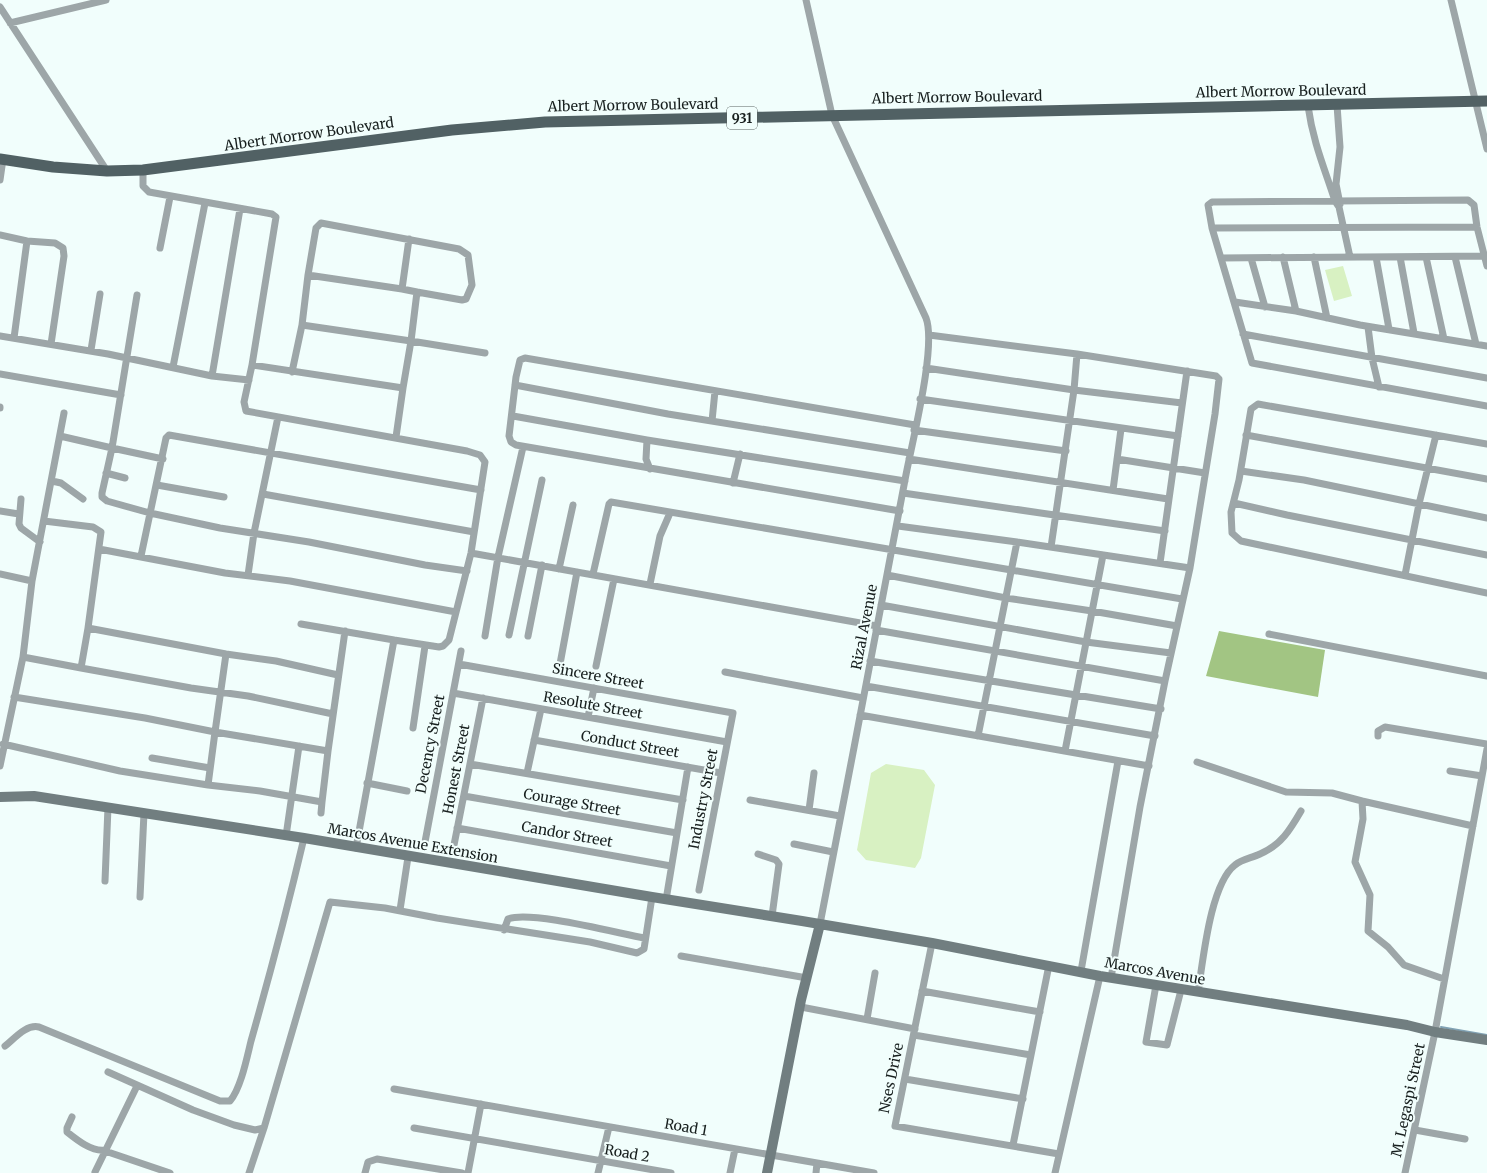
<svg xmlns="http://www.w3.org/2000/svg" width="1487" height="1173" font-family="Merriweather,serif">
<rect width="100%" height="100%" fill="#f1fefc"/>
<path fill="#d8f1c2" d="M1343 266 1352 296 1334 301 1325 270Z
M886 764 924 770 935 785 921 858 915 868 866 860 857 850 871 773Z"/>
<path fill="#a2c583" d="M1219 631 1325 650 1318 697 1206 676Z"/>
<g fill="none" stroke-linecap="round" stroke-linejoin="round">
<path stroke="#81a2b4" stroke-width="2" d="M1441 1027 1487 1035"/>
<path stroke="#9da6a8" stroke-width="7" d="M806 0 832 115 926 318C937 347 911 446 905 480 878 628 848 776 820 924
M1451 0 1487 149
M0 7 107 171
M10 23 106 0
M1337 105 1340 147 1336 184 1340 204
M1308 106C1313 142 1324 167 1335 201L1339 207 1350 257
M143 170V186L149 192 272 214 276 217 252 365 244 402 246 411 467 451 480 455 485 462 471 553 449 640 443 646 439 647 394 640 356 848
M0 180 3 159
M1212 228 1477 227
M0 235 27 241 55 243 63 248 64 256 51 344
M160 248 170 197
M1283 257 1296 311
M1314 257 1327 318
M1376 257 1389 329
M1400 257 1414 333
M1426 257 1444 339
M1455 257 1476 344
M1221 258 1485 256
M1251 258 1265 307
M1487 266 1477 227 1474 205 1468 200 1212 202 1208 205 1212 228 1252 363 1487 406
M308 275 316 228 321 223 459 249 468 255 472 285 466 299 462 300 417 292
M402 289 409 239
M137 295 112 448 163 459
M1235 302 1296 311 1360 325 1487 346
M302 325 308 275 402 289 417 292 411 341 485 353
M1368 327 1372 358 1379 387
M1243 334 1487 378
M929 335 1077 354 1216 376 1219 379 1215 414 1190 568 1165 681 1140 807 1111 978
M0 336 108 354 212 376 249 380
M14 338 27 241
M91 350 100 294
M252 365 403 388 396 437
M173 367 205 203
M926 368 1074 390 1182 403
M292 372 302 325 411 341 403 388
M0 374 121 395
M212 376 240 209
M515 385 668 414 910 453
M920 399 1178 436
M0 408V407
M513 416 647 440 905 481
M712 421 715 391
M914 430 1066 451
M1246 435 1487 479
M60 436 112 448 102 493V497L107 501 150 513 220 528 309 542 425 565 467 571
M647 440 646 459 650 469
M1487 444 1258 404 1251 409 1239 480 1231 512 1232 533 1241 541 1487 593
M909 459 1168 499
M1117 459 1205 473
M1241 471 1304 480 1487 518
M106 473 125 478
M52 481 61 483 83 499
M733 483 740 454
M157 485 224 497
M1113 490 1121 429
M903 493 1165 531
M263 494 474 532
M21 499 19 524 21 528 40 542
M1234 503 1287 515 1487 555
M0 511 19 514
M900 511 516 445 511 442 509 436 516 377 520 360 525 358 915 425
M44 521 93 527 101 532 88 628
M898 526 1017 542 1190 568
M1051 547 1074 390 1077 354
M99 549 225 573 290 581 456 612
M471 553 877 626
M141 556 166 438 169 435 481 490
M1160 563 1187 371
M559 569 573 505
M0 574 32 581 64 413
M593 574 609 504 611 502 1182 599
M248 575 254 533 278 417
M887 575 1006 598 1092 611 1177 626
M1405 575 1419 504 1436 435
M650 584 660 536 670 513
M881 605 1086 642 1171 653
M301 624 394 640
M876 630 1165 681
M1269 634 1487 676
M509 635 542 480
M485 636 498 557 523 447
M528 636 542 565
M23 657 81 668 88 628 226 654 276 661 338 675
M870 661 1161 709
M459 664 733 713 699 890
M560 664 577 572
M596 666 614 579
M81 668 191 688 248 696 333 714
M725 672 863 698
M866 686 1155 736
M453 693 727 742
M14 697 145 718 215 732 226 654
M860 715 1149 766
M588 717 594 688
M413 728 425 646
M978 736 1017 542
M1378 736V731L1385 727 1487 744
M534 740 721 773
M3 744 120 771 208 785
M328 751 322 802 260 791 208 785 215 732 328 751 345 631
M1065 751 1103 555
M152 758 210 768
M1197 762 1286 792 1332 793 1362 801 1363 819 1355 862 1370 895 1368 931 1388 947 1404 965 1444 979
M470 764 683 800
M0 766 23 657 32 581
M1450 771 1482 776
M527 773 541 709
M367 783 407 791
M464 796 677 833
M750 800 840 816
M1362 801 1473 826
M809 810 814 773
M321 813 322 802
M457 828 671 866
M286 836 299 746
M425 842 461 651
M794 844 833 852
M454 845 483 698
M758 854 776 860 779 864 772 916
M105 881 108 807
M140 897 144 813
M666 900 688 767
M400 910 408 857
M504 930 508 919C529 910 617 933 644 938
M932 943 895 1126 1059 1154
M681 956 807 978
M1081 971 1118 761
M1156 985 1146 1042 1167 1045 1181 990
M922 991 1040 1012
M1198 992C1203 962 1210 884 1235 865 1242 859 1252 858 1260 854 1281 845 1290 830 1301 811
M801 1007 915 1029
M867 1019 875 973
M914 1035 1031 1055
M5 1046C14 1039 26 1024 39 1027L220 1101H230C241 1088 247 1057 251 1041 270 974 288 906 304 838
M108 1072 193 1110 234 1125 255 1130 264 1128 330 902 385 908 437 918 590 942 637 953 644 949 652 897
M905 1079 1023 1099
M394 1089 874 1173
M72 1117 67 1128V1132C77 1140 92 1152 105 1150
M414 1128 671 1173
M1415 1130 1465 1139
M1013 1145 1049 965
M105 1151 170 1173
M95 1172 137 1086
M249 1173 264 1128
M365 1173 368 1162 377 1159 462 1173
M468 1173 481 1104
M598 1173 609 1127
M730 1173 735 1149
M816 1173 817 1163
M1055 1173 1100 976
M1405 1173 1435 1032 1487 749"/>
<path stroke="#717e80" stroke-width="10" d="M0 797 34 796 304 838 652 897 802 921 932 943 1100 976 1407 1025 1435 1032 1487 1040
M767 1173 801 1000 820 924"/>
<path stroke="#516164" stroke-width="11" d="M0 159 53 167 107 171 143 170 452 130 545 122 1487 101"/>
</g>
<g text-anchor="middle" stroke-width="4" stroke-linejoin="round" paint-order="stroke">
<rect fill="#f1fefc" stroke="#586261" stroke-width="1" x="727" y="107" width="30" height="22" rx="3"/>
<g font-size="13" font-weight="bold" fill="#171f1e">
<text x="742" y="123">931</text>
</g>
<g font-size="14" fill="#171f1e" stroke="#f1fefc">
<text transform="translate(1281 91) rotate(-1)" y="5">Albert Morrow Boulevard</text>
<text transform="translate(957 97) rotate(-1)" y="5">Albert Morrow Boulevard</text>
<text transform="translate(633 105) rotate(-1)" y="5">Albert Morrow Boulevard</text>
<text transform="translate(309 134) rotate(-8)" y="5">Albert Morrow Boulevard</text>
<text transform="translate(864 627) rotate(-79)" y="5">Rizal Avenue</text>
<text transform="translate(598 676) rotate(10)" y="5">Sincere Street</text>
<text transform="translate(593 705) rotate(10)" y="5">Resolute Street</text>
<text transform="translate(430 744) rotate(-79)" y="5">Decency Street</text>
<text transform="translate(630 744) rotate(10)" y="5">Conduct Street</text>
<text transform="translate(456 769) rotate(-79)" y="5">Honest Street</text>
<text transform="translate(703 799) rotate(-79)" y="5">Industry Street</text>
<text transform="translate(572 802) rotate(10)" y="5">Courage Street</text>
<text transform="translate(567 834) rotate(10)" y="5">Candor Street</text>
<text transform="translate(413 843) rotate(10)" y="5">Marcos Avenue Extension</text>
<text transform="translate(1155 971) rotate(10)" y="5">Marcos Avenue</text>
<text transform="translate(891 1078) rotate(-78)" y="5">Nses Drive</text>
<text transform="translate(1408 1100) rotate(-78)" y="5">M. Legaspi Street</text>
<text transform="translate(686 1127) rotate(10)" y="5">Road 1</text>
<text transform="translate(627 1153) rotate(10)" y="5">Road 2</text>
</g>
</g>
</svg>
